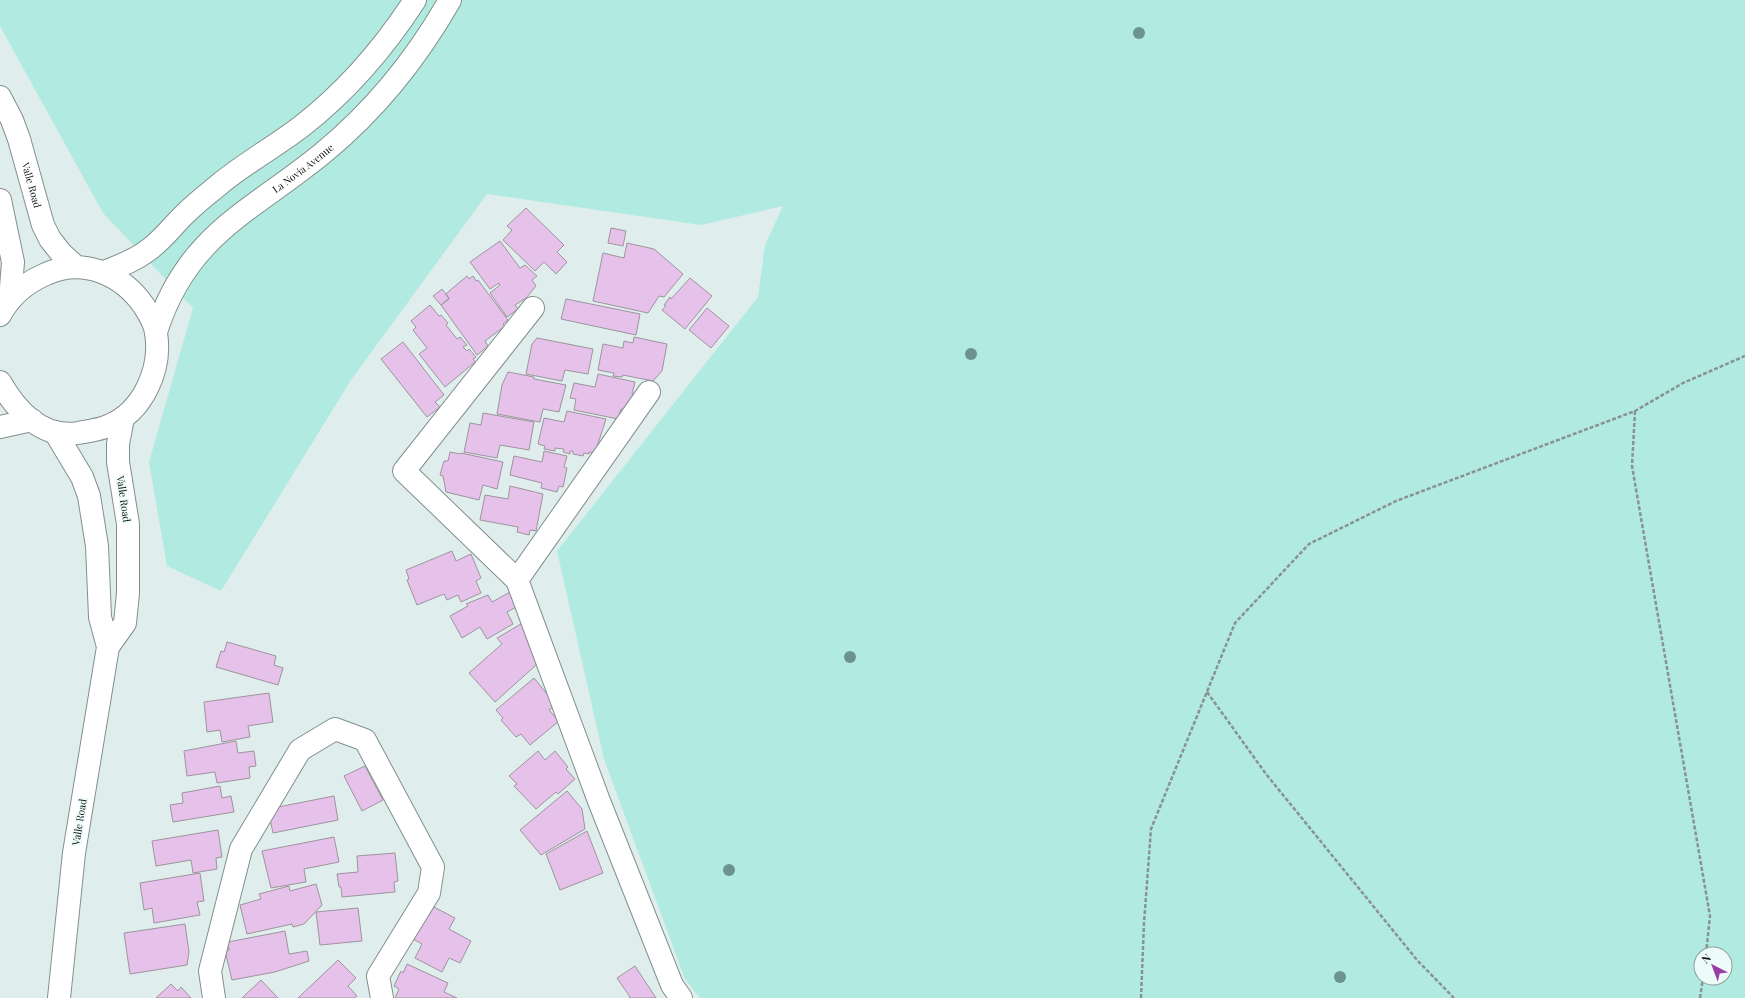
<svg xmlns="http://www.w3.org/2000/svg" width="1745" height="998" font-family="'Playfair Display',serif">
<rect width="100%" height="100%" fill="#dfeeec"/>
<path fill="#b0eae1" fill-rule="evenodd" d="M0 0H1745V998H700L685 979 604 759 557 551 758 297 765 245 783 206 701 225 487 194 351 380 221 591 167 566 149 462 193 308 103 213 0 26ZM1701 954H1725V978H1701Z"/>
<path fill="#e6c1ea" stroke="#9d949d" d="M526 208 564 245 557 252 567 262 556 274 544 262 535 271 503 240 512 230 507 226Z
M611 228 626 231 623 246 608 243Z
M500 241 520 268 525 265 537 276 532 280 536 286 526 298 515 305 518 309 507 317 490 293 500 285 499 283 490 289 470 262Z
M627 243 654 249 683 274 664 297 659 296 648 313 593 301 603 253 624 258Z
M467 276 469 279 473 276 476 281 478 280 508 320 503 324 505 326 485 341 488 346 477 355 441 305 449 299 446 294 448 292Z
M690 278 712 296 685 329 662 310 666 306 664 305 670 297 671 299Z
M442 289 449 298 441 305 433 296Z
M566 299 640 314 636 335 561 319Z
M430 305 439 316 441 315 448 323 446 325 457 339 460 337 467 345 463 347 467 351 469 349 476 357 473 359 475 362 445 387 419 354 427 348 413 330 416 327 411 321Z
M707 308 729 326 711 348 689 330Z
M634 337 667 344 662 371 653 381 623 375 622 377 613 376 614 373 598 370 603 344 623 348 624 341 633 343Z
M537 338 593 349 588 374 565 370 562 381 526 374 532 344Z
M403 342 444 395 435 402 440 407 427 417 381 359Z
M508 372 534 377V379L566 385 559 412 543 409 540 422 497 414 502 385Z
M598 374 635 382 632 394 634 395 631 411 621 409 618 419 574 410 576 399 570 398 574 383 595 387Z
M567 411 606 419 595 453 589 452V454L584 453 583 456 573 454V451H570V454L563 452 564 449 555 448V451L544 449 545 446 538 444 544 418 564 422Z
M483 413 534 422 529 450 500 445 497 458 464 452 470 423 481 425Z
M544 451 567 456 564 467 567 468 563 487 559 486 557 492 541 488 542 483 510 475 514 456 542 462Z
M450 452 460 454 461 453 503 462 497 489 483 485 479 500 446 492 443 476 440 475 444 461H448Z
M510 486 543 494 536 531 530 530 529 535 517 532 518 527 480 520 485 495 508 499Z
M452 551 456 561 471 554 481 578 476 581 481 593 461 602 458 595 447 600 444 594 417 605 407 580 409 579 406 570Z
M512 591 520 605 507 612 513 624 487 639 480 627 462 638 450 616 468 606 466 604 488 595 492 602Z
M526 621 545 657 495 702 469 673 502 644 497 638Z
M227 642 276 656 274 665 283 668 278 685 216 667 221 651 224 652Z
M534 678 556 705 549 710 559 721 530 745 521 734 516 737 501 720 503 718 496 710Z
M269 693 273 722 248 726 250 737 222 742 220 730 207 732 204 702Z
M236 741 238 753 254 751 256 766 249 767 250 778 217 783 215 772 187 776 184 751Z
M538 751 545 760 555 751 568 767 566 769 575 779 558 794 556 792 536 809 514 786 517 784 509 776Z
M365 766 383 800 362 811 344 776Z
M220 786 222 798 231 796 234 812 173 822 170 805 183 803 182 793Z
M567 791 582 809 585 829 541 855 520 830Z
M334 796 338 820 273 833 268 809Z
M218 830 222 857 216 858 217 869 193 873 191 860 156 866 152 841Z
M587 831 603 873 560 890 546 854Z
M334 837 339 862 304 869 306 882 271 888 262 851Z
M395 853 398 881 394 882 395 892 342 897 341 887H339L337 874 358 872 357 856Z
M200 873 204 901 197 902 200 915 154 923 152 908 144 910 140 883Z
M316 884 322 905 304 924 293 927 292 924 247 934 240 905 261 899 259 894 289 886 290 891Z
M430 905 455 918 449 929 471 941 460 963 449 958 442 972 415 958 422 944 413 939Z
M358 908 362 941 320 945 316 912Z
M185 924 189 952 187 965 130 974 124 933Z
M285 931 289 954 307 951 309 961 275 972 232 980 225 951 229 950 228 942Z
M338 960 356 978 348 986 357 996 354 998H298Z
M407 964 448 983 444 992 457 998H395L399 989 394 986 401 971 403 973Z
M635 966 656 998H629L630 997 617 978Z
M261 980 278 998H242Z
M171 984 178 991 181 987 191 998H156Z"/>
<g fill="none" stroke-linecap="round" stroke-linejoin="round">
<g stroke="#828f8d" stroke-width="24">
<path id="minor" d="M533 308 404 471 517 580 599 801 672 985 681 998
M55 432 82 477 89 496 97 546 100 617 108 647 74 853 59 998
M517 580 649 392
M108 647 125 623 128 593V524L118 462V444L123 418
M214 998 210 971 241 849 300 750 335 729 365 740 433 867 429 893 378 976 382 998"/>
</g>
<g stroke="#828f8d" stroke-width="24">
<g id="major">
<path id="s1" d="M0 97 12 120 19 139 43 225 50 239 61 253 75 266"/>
<path d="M0 200 13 262 10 300"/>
<path d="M104 272C119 266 134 261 147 251 162 241 173 225 186 213 197 202 209 193 221 183 247 162 276 146 302 126 348 90 384 48 415 0"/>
<path d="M0 315C10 296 27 282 46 274 83 257 122 274 144 306 149 314 155 323 156 333 162 369 143 412 108 426 99 430 88 431 78 433 42 439 16 410 0 382"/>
<path id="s2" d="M156 332C187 234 251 212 323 153 374 111 417 58 450 0"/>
</g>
</g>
<g stroke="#828f8d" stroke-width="24">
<path id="highway" d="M0 427 32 420"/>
</g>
<path stroke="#889391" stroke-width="2.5" stroke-dasharray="4 2" stroke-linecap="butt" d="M1635 411 1632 466 1710 916 1706 954
M1207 692 1266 774 1417 960 1454 998
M1141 998 1144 923 1151 829 1235 623 1309 544 1396 501 1635 411 1683 383 1745 356
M1700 998 1703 978"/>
<use href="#minor" stroke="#fff" stroke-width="22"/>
<use href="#major" stroke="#fff" stroke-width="22"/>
<use href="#highway" stroke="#fff" stroke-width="22"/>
</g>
<g fill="#6d938e">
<circle cx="1139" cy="33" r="6"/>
<circle cx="971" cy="354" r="6"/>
<circle cx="850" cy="657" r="6"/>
<circle cx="729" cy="870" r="6"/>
<circle cx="1340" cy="977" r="6"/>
</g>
<g text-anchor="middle" stroke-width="3.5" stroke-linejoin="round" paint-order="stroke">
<g font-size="10" fill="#0a0f0e" stroke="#edfcf9">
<text dy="4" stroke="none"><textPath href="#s2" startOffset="225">La Novia Avenue</textPath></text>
<text dy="4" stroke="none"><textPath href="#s1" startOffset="94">Valle Road</textPath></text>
<text transform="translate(124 499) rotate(82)" y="4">Valle Road</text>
<text transform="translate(79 822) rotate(-81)" y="4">Valle Road</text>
</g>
</g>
<g transform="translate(1713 966) rotate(318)"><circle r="19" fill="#edfcf9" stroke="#929d9b"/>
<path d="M0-3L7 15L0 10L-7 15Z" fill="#9b3da6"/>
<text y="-6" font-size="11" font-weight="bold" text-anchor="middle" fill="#0a0f0e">N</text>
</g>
</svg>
